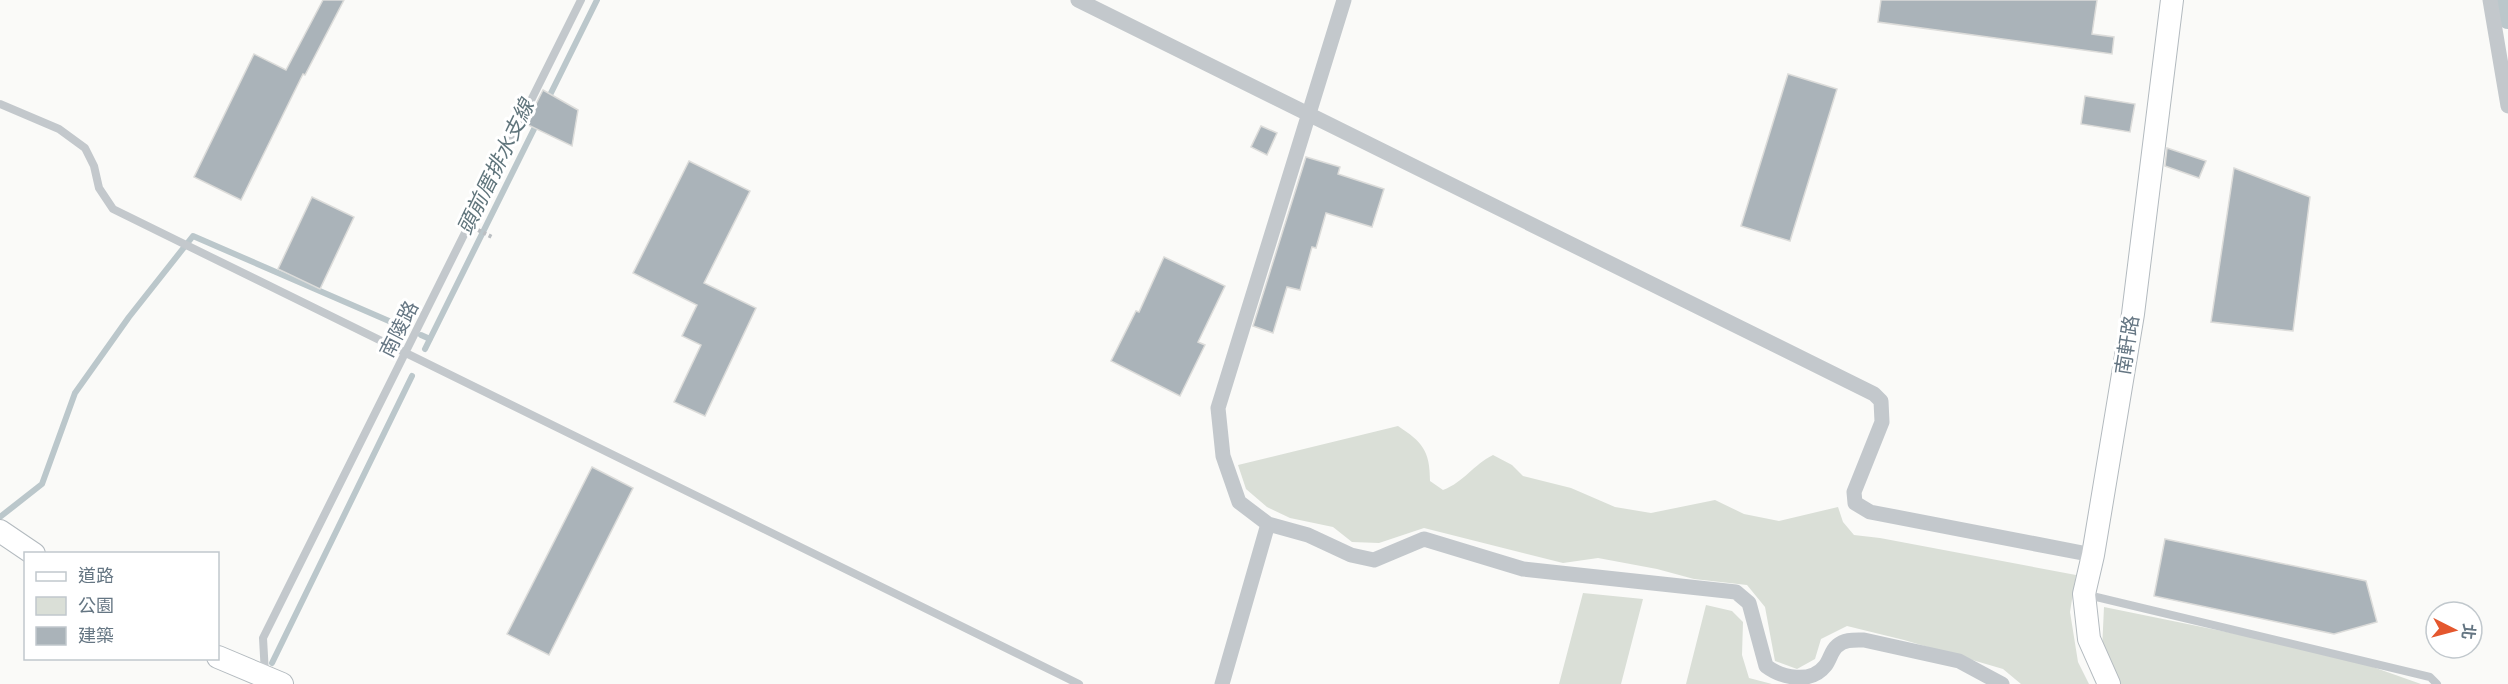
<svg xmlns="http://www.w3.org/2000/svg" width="2508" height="684" font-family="Lato,'Noto Sans TC',sans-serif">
<rect width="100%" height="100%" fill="#fafaf8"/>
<path fill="#dadfd7" d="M1398 426C1422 442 1430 450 1430 481L1443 490C1464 482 1473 465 1493 455L1512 465 1523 476 1571 488 1615 507 1651 513 1715 500 1744 514 1779 521 1838 507 1843 522 1854 535 1880 538 2076 575 2070 612 2078 662 2089 684H2021L2003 669 1904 640 1847 626 1821 639 1815 659 1797 669 1775 661 1765 607 1747 585 1694 579 1657 569 1598 558 1563 563 1424 528 1379 543 1352 542 1333 527 1290 518 1267 507 1246 489 1238 465Z
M1583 593 1643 599 1621 684H1559Z
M1706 605 1732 611 1743 622 1742 655 1749 678 1772 684H1686Z
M2104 607 2339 655 2421 684H2118L2102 650Z"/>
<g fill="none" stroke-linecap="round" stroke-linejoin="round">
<path stroke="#bbc7cb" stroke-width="6" d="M547 101 597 0
M421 335 430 339
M425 349 538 121
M0 517 42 484 75 393 129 317 193 236 389 321
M272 663 412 376"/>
<path stroke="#bbc7cb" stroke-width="20" d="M2504 0 2508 19"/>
</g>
<path fill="#aab3b9" stroke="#dcdcda" stroke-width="1.5" d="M323 0H344L305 75 303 74 241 200 194 177 254 54 286 70Z
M1881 0H2097L2092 34 2114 37 2112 54 1878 22Z
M1788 74 1837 89 1790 241 1741 226Z
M543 90 578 110 572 146 526 124Z
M2085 96 2135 104 2130 132 2081 124Z
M1261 126 1277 133 1267 155 1251 147Z
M2167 148 2206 161 2199 178 2165 166Z
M1306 157 1340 167 1338 174 1384 189 1372 227 1326 213 1316 248 1312 247 1300 290 1287 287 1273 333 1253 326Z
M689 161 750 191 704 283 756 308 705 416 674 402 701 345 682 336 697 305 633 273Z
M2234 168 2310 197 2293 331 2211 322Z
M312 197 354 217 320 289 278 269Z
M1164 257 1225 286 1198 342 1205 345 1180 396 1111 361 1136 311 1139 312Z
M592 467 633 488 549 655 507 634Z
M2165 539 2366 581 2377 622 2334 634 2154 596Z"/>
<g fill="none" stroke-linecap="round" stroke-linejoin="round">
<g stroke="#b3babf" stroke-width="24">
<path id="secondary" d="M0 531 34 554
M218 657 282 684
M2109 684 2089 639 2084 594 2093 555 2133 314 2172 0"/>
</g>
<path stroke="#bbbfc2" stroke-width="4" stroke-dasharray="3 3" stroke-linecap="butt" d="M478 230 492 237"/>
<path stroke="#c3c8cc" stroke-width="8" d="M0 104 59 129 85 148 94 166 99 188 113 209 1079 684
M2088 595 2430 677 2437 684
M265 674 263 638 581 0"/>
<path stroke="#c3c8cc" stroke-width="15" d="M1078 0 1874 394 1881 401 1882 422 1854 492 1855 503 1870 512 2093 555
M2490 0 2508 106
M1268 524 1308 535 1351 555 1374 560 1424 539 1523 569 1736 592 1749 603 1766 666C1782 678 1811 684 1825 666 1830 660 1831 651 1837 646 1845 639 1854 640 1864 640L1959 661 2002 684
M1222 684 1268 524 1239 502 1223 456 1218 408 1344 0"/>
<use href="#secondary" stroke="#fff" stroke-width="22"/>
</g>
<g text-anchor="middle" stroke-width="6" stroke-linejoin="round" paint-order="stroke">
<g font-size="20" fill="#657683" stroke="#fff">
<text transform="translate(399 329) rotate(-63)" y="7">南陵路</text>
<text transform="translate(2127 345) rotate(-81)" y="7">南軒路</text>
</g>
<g font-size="21" font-style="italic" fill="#60757c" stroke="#fff">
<text transform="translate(496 167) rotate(-64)" y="7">頭前厝排水支線</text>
</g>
</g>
<rect x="24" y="552" width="195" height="108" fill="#ffffff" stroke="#c1c8cd" stroke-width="1.5"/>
<rect x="36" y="572" width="30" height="9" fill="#ffffff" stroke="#c1c8cd" stroke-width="1.5"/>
<text x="78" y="582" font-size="18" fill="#657683">道路</text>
<rect x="36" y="597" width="30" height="18" fill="#dadfd7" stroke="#c1c8cd" stroke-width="1.5"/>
<text x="78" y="612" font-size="18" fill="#657683">公園</text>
<rect x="36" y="627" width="30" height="18" fill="#aab3b9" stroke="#c1c8cd" stroke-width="1.5"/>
<text x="78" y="642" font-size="18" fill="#657683">建築</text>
<g transform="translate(2454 630) rotate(96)"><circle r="28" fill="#ffffff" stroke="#c1c8cd" stroke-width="1.5"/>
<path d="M0-4.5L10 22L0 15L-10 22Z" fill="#e4572e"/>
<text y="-9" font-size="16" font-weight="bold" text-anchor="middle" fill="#657683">北</text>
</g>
</svg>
